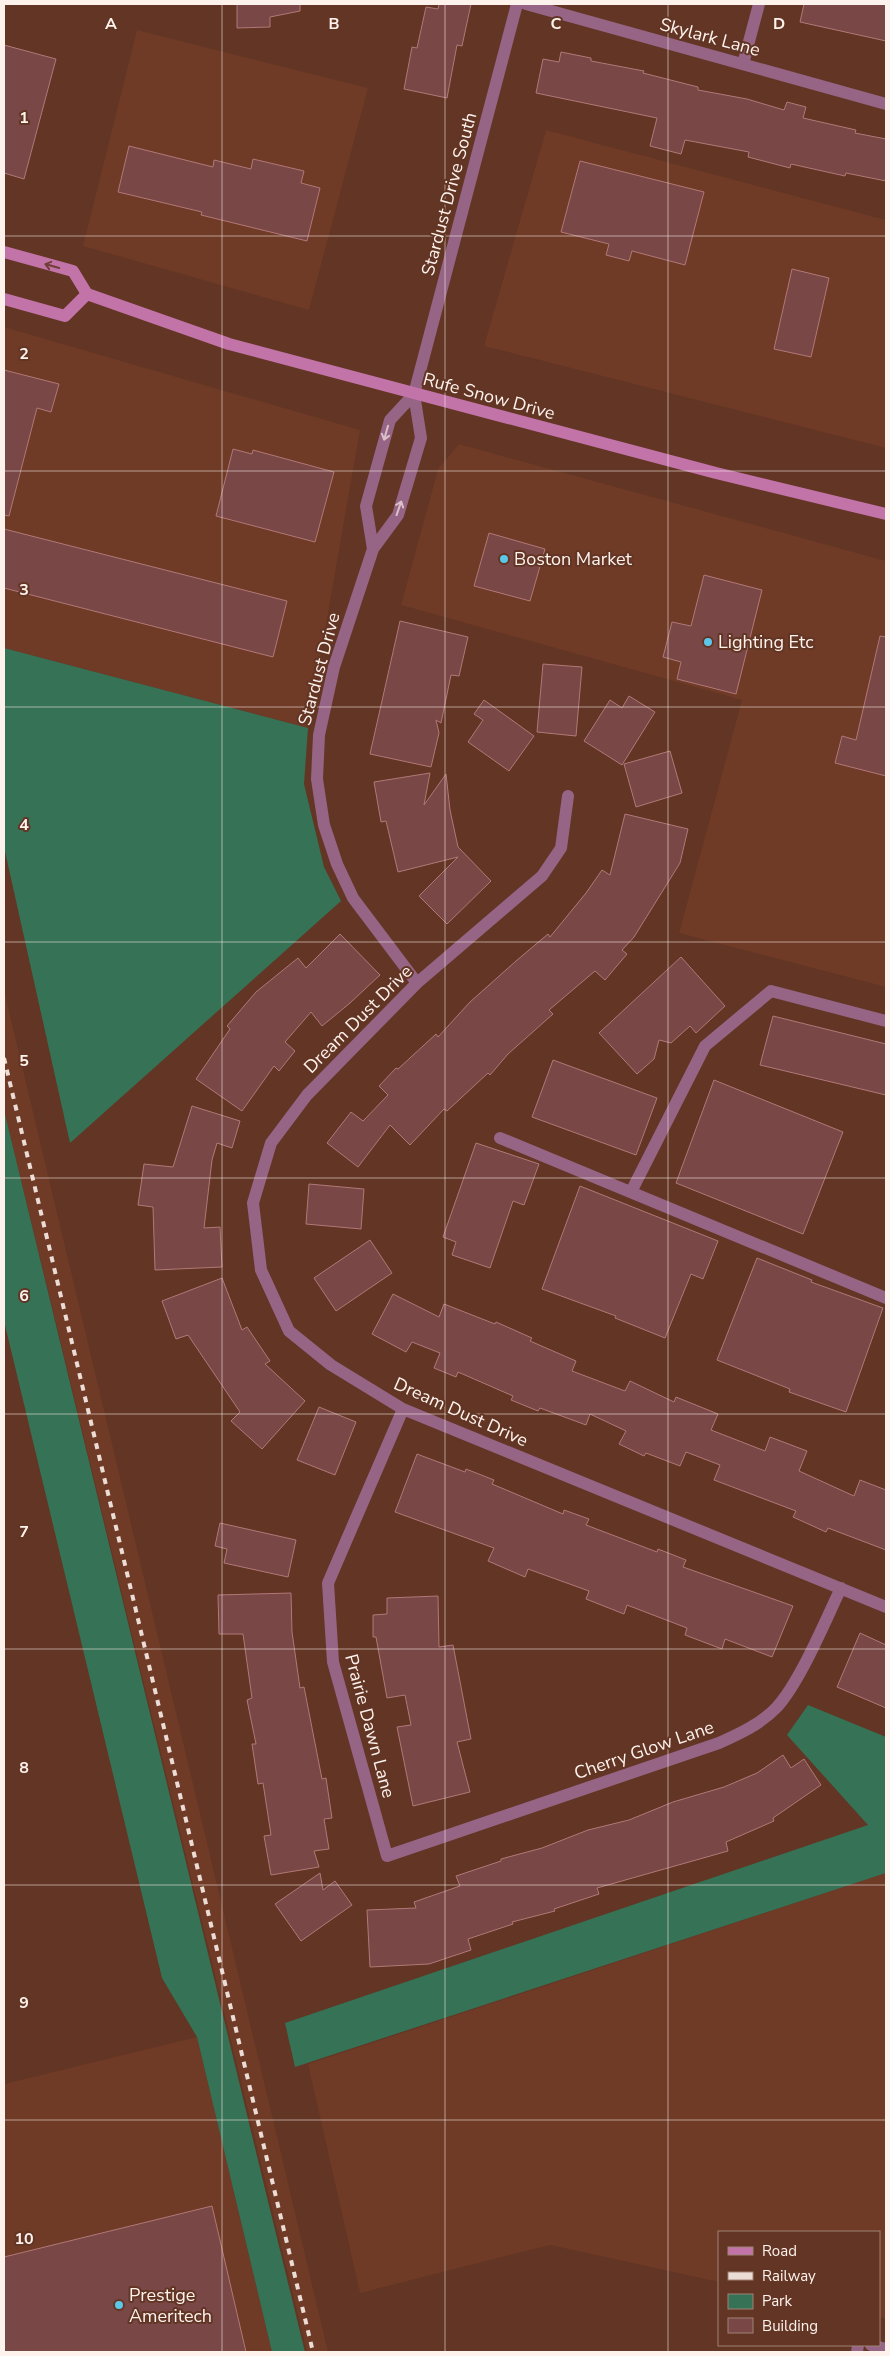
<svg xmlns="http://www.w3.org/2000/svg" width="890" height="2356" font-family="'Nunito Sans',sans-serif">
<rect width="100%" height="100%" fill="#623524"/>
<path fill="#6f3a26" d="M137 30 368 88 309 310 83 246Z
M546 130 886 220V448L484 346Z
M4 327 360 430 308 728 4 648Z
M459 444 886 561V987L679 933 742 700 401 605 438 469Z
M4 990 280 2149 328 2352H307L4 1110Z
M886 1873V2319L879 2317V2232H719V2282L550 2245 360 2293 308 2064Z
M197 2037 272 2352H4V2084Z"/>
<path fill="#367255" d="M4 648 308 728 304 784 324 867 341 901 70 1143 4 847Z
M4 1110 264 2185 305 2352H272L197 2037 162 1978 4 1321Z
M808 1705 886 1737V1873L295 2067 285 2023 868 1825 787 1735Z"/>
<path fill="#7a4747" stroke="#b17877" d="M237 4H300V11L270 17V27L237 28Z
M439 4H471L462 46 457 45 447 98 404 89 412 47 417 48 426 7 438 9Z
M804 4H886V41L800 22Z
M4 45 56 59 24 179 4 173Z
M561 52 591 58V61L644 71 643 73 698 87V90L747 99 784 110 787 102 806 107 803 118 856 130 855 133 886 139V181L846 173 845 176 791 164 790 168 748 157 749 152 685 140 681 154 650 146 657 118 536 93 543 59 559 62Z
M129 146 213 167 214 160 251 169 253 159 304 171 301 183 320 188 307 241 201 215 202 212 118 192Z
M580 161 704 192 685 265 632 251 629 261 606 255 609 244 561 232Z
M792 269 829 278 811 357 774 349Z
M4 370 59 384 51 412 37 408 9 516 4 515Z
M233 449 252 454 253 450 334 472 315 542 216 516Z
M4 529 287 601 273 657 4 588Z
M489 533 545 549 530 601 474 586Z
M704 575 762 590 736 694 677 679 681 662 663 657 672 622 691 626Z
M400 621 468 637 459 676 451 675 441 723 436 720 439 733 431 767 370 754Z
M880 636 886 637V776L835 763 842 736 856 740Z
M543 664 582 667 576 736 537 732Z
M629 696 655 712 622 765 584 741 610 700 622 708Z
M484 700 534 736 509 771 468 742 483 720 474 714Z
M670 751 682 793 636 807 624 764Z
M430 773 424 805 446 774 450 810 458 847 491 881 447 924 419 896 458 857 398 872 386 821 381 822 374 782Z
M625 814 688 829 680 863 634 937 622 950 627 954 605 980 595 971 549 1010 553 1014 508 1054 490 1075 488 1073 447 1111 444 1109 410 1145 390 1125 358 1167 327 1143 351 1112 363 1121 388 1095 379 1086 396 1068 398 1069 436 1034 438 1037 470 1002 516 961 548 934 550 937 586 893 602 870 610 875Z
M340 934 380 975 350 1003 322 1026 311 1012 285 1042 295 1051 279 1071 274 1066 242 1111 196 1079 230 1029 227 1026 256 992 298 958 306 968Z
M681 957 725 1006 696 1033 690 1026 671 1043 659 1040 654 1059 637 1074 599 1033Z
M773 1016 886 1044V1095L760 1065Z
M553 1060 657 1098 636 1155 532 1117Z
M714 1080 843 1132 803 1234 676 1183Z
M192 1106 240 1121 232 1148 217 1143 212 1160 204 1228 220 1227 222 1267 155 1270 153 1207 138 1205 144 1164 173 1167Z
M476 1143 539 1164 524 1205 513 1201 490 1268 452 1255 456 1242 443 1237Z
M309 1184 364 1189 361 1229 306 1224Z
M580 1186 718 1241 703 1279 691 1274 665 1338 615 1318 616 1316 542 1289Z
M370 1240 392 1273 336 1311 314 1278Z
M757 1258 812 1280 811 1282 883 1308 846 1412 789 1392 790 1389 717 1360Z
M222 1278 242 1330 247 1327 270 1361 265 1364 305 1401 262 1449 231 1421 240 1412 188 1335 176 1339 162 1301Z
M393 1294 439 1317 444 1304 495 1324 496 1322 532 1338 530 1341 576 1361 572 1371 625 1391 630 1381 674 1402 676 1397 718 1414 711 1430 765 1451 770 1437 807 1451 799 1471 854 1496 860 1480 886 1490V1550L828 1528 826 1532 793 1517 796 1511 714 1480 720 1465 686 1452 680 1466 646 1453 644 1456 619 1444 626 1431 590 1414 586 1425 540 1408 538 1411 511 1400 513 1396 458 1372 456 1377 434 1368 440 1353 412 1342 406 1352 372 1334Z
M319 1407 356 1422 335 1475 297 1460Z
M417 1454 465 1472 466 1469 494 1480 492 1484 563 1514 564 1510 589 1519 586 1525 657 1552 658 1549 686 1560 683 1567 793 1606 772 1657 725 1639 722 1649 685 1635 687 1628 627 1605 624 1614 586 1599 589 1591 528 1569 525 1577 488 1561 494 1548 395 1512Z
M220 1523 296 1540 288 1577 224 1563 227 1549 215 1546Z
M291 1593 292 1632 300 1688 304 1687 322 1779 326 1778 332 1818 324 1819 329 1849 314 1851 319 1867 271 1875 264 1836 271 1835 263 1783 258 1784 252 1744H256L247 1700 252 1698 243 1634H219L218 1595Z
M438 1596 439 1647 453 1645 471 1739 457 1742 470 1792 413 1806 397 1727 411 1725 405 1695 387 1698 376 1637H373V1615L387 1614V1598Z
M860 1633 886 1645V1708L837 1687Z
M783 1755 791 1768 804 1759 821 1785 773 1818 774 1821 726 1842 728 1851 597 1888 599 1894 554 1909 555 1911 512 1922 513 1924 468 1939 471 1950 429 1964 370 1967 367 1910 416 1908 414 1902 460 1886 456 1876 501 1861V1859L542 1848 588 1830 629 1820 673 1802 724 1787 757 1773Z
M320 1873 323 1890 335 1881 352 1905 301 1941 275 1904Z
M212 2206 246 2352H4V2257Z"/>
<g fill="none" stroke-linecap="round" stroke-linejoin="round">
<path stroke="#966484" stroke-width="12" d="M526 4 886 104
M743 64 759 4
M414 394 421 438 398 515 373 549 334 667 319 735 317 779 324 825 337 864 353 898 417 983
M373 549 366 506 390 420 414 394
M568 796 561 848 542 876 417 983 307 1095 271 1143 253 1203 261 1270 289 1331 331 1365 403 1409 886 1607
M500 1138 886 1298
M631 1192 705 1046 771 991 886 1021
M403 1409 328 1583 333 1662 387 1856 719 1743C739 1734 761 1724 777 1707 801 1680 825 1621 841 1588
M871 2345 886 2349
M857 2352 858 2345"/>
<path stroke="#966484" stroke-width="12" d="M414 394 517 4"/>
<path stroke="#c274a8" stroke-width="12" d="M4 252 73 271 87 294 229 344 716 473 886 514
M4 299 65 316 87 294"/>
<path stroke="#ecdcd6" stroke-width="4" stroke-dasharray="6 6" stroke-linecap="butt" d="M4 1058 313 2352"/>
</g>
<defs><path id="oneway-shaft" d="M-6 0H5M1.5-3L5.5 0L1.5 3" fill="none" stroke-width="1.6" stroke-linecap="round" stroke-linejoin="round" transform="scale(1.25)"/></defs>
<use stroke="#703e38" href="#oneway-shaft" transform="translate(52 266) rotate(-164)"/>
<g stroke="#dac0c8">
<use href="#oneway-shaft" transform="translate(386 433) rotate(106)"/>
<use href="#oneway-shaft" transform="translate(399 508) rotate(-71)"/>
</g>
<path fill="none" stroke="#fef2ed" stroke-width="1" stroke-opacity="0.55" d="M222 4V2352M445 4V2352M668 4V2352M4 236H886M4 471H886M4 707H886M4 942H886M4 1178H886M4 1414H886M4 1649H886M4 1885H886M4 2120H886"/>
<g fill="#5cc7e8" stroke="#623524" stroke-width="2">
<circle cx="504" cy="559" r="5"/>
<circle cx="708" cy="642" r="5"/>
<circle cx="119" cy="2305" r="5"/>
</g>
<g text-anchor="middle" stroke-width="4" stroke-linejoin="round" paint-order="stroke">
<g font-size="18" fill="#fef2ed" stroke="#623524">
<text transform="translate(710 37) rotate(15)" y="6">Skylark Lane</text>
<text transform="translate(449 194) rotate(-75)" y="6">Stardust Drive South</text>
<text transform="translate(489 396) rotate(15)" y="6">Rufe Snow Drive</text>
<text transform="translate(319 669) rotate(-75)" y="6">Stardust Drive</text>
<text transform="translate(358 1019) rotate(-45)" y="6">Dream Dust Drive</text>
<text transform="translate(461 1412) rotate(24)" y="6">Dream Dust Drive</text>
<text transform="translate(370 1726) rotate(75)" y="6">Prairie Dawn Lane</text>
<text transform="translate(644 1750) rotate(-19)" y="6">Cherry Glow Lane</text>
</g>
<g font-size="18" fill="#fef2ed" stroke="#623524" text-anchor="start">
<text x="514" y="565">Boston Market</text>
<text x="718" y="648">Lighting Etc</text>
<text x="129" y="2301">Prestige<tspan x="129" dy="21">Ameritech</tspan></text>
</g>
</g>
<g font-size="16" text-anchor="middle" font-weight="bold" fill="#fef2ed" stroke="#623524" stroke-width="4" stroke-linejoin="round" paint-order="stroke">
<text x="111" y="29">A</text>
<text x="334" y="29">B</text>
<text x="556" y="29">C</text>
<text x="779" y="29">D</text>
<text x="24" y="123">1</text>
<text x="24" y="359">2</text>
<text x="24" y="595">3</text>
<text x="24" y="830">4</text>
<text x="24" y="1066">5</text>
<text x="24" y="1301">6</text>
<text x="24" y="1537">7</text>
<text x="24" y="1773">8</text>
<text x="24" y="2008">9</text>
<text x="24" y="2244">10</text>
</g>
<rect width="890" height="2356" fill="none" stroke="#fef2ed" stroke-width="10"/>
<rect x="718" y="2231" width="162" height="115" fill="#623524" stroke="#a08174"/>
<rect x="728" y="2247" width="25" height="8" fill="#c274a8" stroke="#a08174"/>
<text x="762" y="2256" font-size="15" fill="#fef2ed">Road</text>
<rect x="728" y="2272" width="25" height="8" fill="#ecdcd6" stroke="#a08174"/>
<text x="762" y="2281" font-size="15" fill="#fef2ed">Railway</text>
<rect x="728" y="2294" width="25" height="15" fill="#367255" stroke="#a08174"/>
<text x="762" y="2306" font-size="15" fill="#fef2ed">Park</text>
<rect x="728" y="2318" width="25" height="15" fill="#7a4747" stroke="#a08174"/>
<text x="762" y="2331" font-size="15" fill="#fef2ed">Building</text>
</svg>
